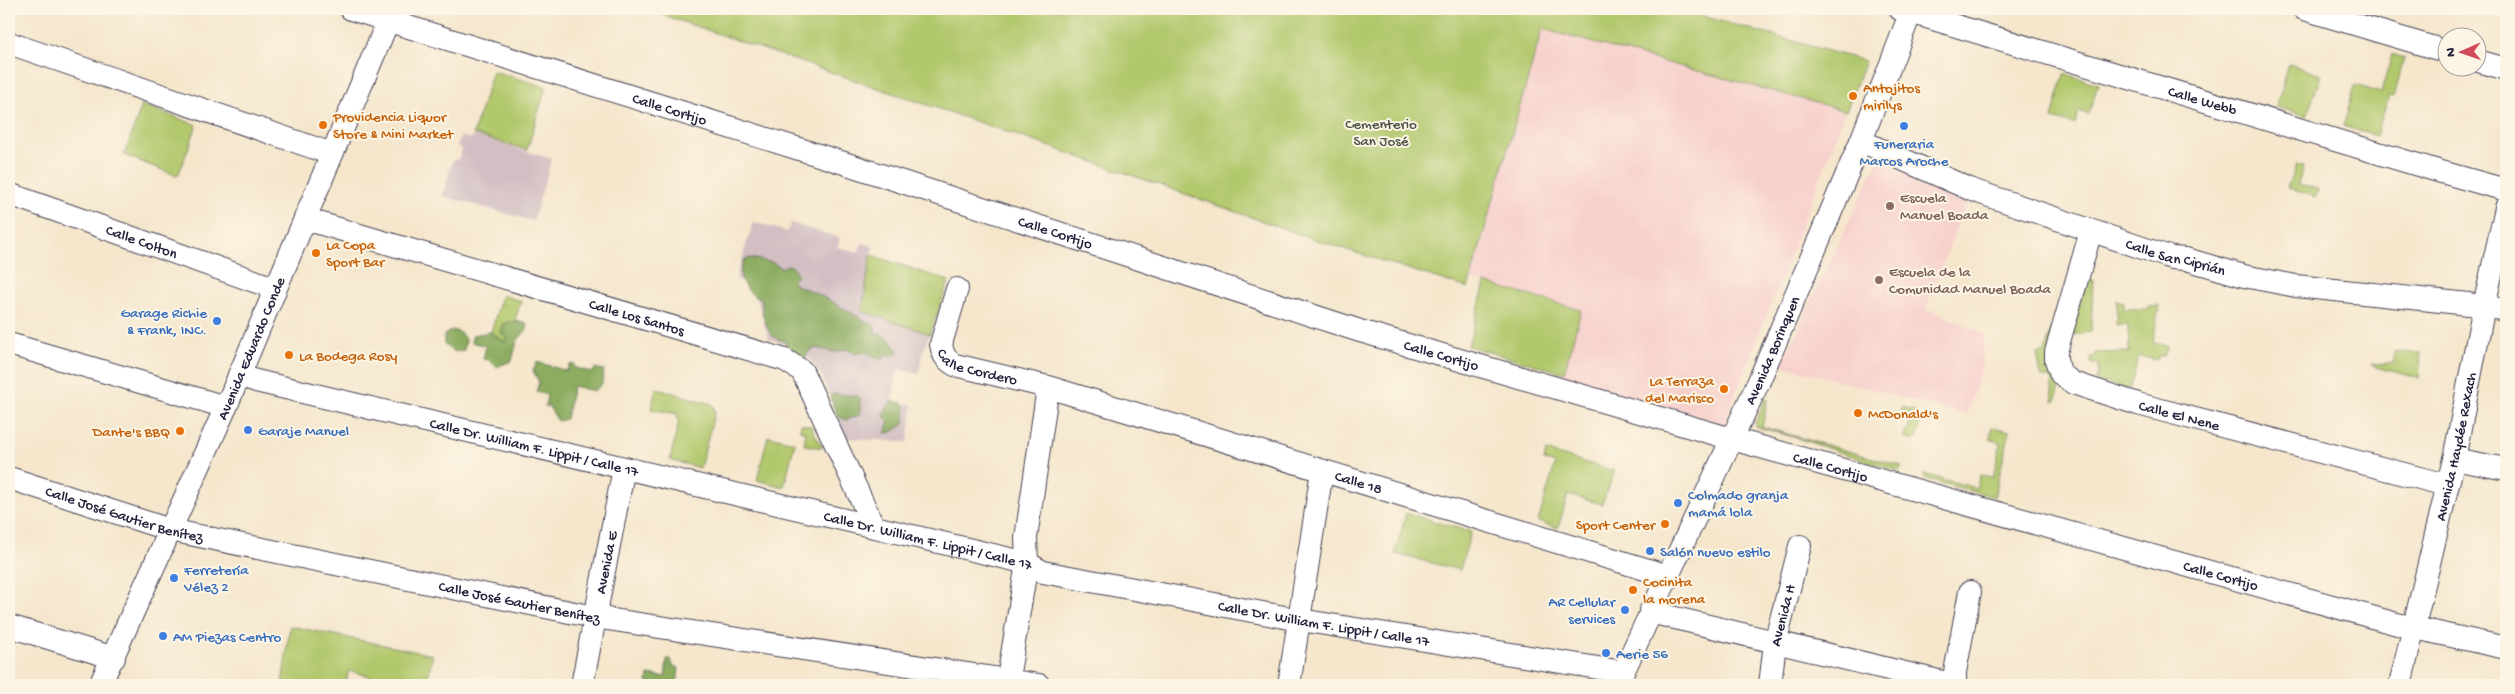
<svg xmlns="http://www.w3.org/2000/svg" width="2515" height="694" font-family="'Gochi Hand',sans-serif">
<rect width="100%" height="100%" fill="#fcf5e5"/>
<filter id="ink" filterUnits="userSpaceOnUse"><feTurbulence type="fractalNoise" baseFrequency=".02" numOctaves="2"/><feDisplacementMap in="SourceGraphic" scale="10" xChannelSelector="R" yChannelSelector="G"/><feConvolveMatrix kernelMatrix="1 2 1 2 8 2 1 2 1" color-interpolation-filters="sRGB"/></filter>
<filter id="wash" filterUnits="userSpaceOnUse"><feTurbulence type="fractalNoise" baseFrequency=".0096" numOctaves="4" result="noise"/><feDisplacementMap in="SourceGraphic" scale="20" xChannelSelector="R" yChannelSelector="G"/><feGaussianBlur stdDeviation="1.12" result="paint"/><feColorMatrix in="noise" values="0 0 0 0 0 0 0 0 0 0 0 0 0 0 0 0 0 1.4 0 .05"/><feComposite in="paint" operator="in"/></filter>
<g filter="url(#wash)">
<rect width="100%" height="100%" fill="#f5e6cc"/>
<path fill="#f7d0cc" d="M1542 28 1846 111 1724 424 1563 376 1580 310 1470 279Z
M1878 160 1967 200 1926 308 1984 334 1981 369 1967 415 1781 365Z"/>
<path fill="#d2bec3" d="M474 135 552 159 533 221 442 196 453 160H458L462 149 457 146 461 136 471 139Z
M753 222 787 232 791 223 840 238 837 247 858 253 862 243 873 246 862 311 930 334 922 354 919 374 898 369 892 400 913 405 908 442 846 438 822 377 809 358 797 349 773 340 769 341 753 283 736 279Z"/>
<path fill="#b1c86c" stroke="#6a7554" d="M645 9H1677L1865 61 1846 111 1542 29 1468 288 1322 242 1051 147Z
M2392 54 2404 58 2394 97 2389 96 2376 136 2343 126 2355 85 2381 93Z
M2289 64 2321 75 2307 116 2276 107Z
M493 71 546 87 527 150 473 134Z
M2064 74 2098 84 2089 114 2079 111 2075 124 2052 118Z
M142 105 197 125 178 176 124 155Z
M2296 165 2303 167 2298 185 2318 189 2316 197 2287 188Z
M871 255 949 281 930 334 862 311Z
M2087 278 2093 280 2091 332 2072 335Z
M1485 283 1581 310 1564 373 1468 346Z
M502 295 521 301 515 320 519 322 505 323 507 340 505 342 491 332Z
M2117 300 2124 302V309H2148L2149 306 2159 305 2153 343 2168 346 2164 356H2158L2157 360 2139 356 2129 390 2096 380 2099 367 2097 363 2092 365 2090 357 2095 356V353L2129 352 2128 324 2116 325Z
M2051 328H2054L2059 384 2056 401H2053L2051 377H2041L2037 354 2045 352Z
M2394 352 2421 353 2419 378 2379 368 2372 364 2394 363Z
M656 388 712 404 715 411 700 468 670 460 679 420 677 419 678 414 651 409Z
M1765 399H1768L1762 427 1901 466 1902 469 1899 471C1850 457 1803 438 1754 426Z
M1902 407 1915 411C1922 421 1920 431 1914 441L1904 438 1913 415 1900 411Z
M801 424 811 426 822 448 804 445 806 432 800 430Z
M1992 427 2010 431 1994 497 1926 479 1924 474 1976 488 1980 475 1993 477 2001 443 1990 439Z
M768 436 795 442 784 487 757 480Z
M1546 451 1615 471 1602 504 1568 495 1558 528 1538 522 1555 464 1544 460Z
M1406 513 1471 532 1460 570 1395 554Z
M290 626 433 655 426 685H378L369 683 370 676 349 671 345 685H282Z"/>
<path fill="#8cac60" stroke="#57674e" d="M750 258 774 263 781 268 788 265 793 267 798 275 793 280 795 285C823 294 848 312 874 326L876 333 890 339 898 352 891 356 886 354 882 360 866 352 856 354 846 349 835 352 815 348 808 352 804 360 788 353 785 341C781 340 776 339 774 337 767 333 760 308 762 300L759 297H755C742 285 736 277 744 260Z
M519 322 527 324V329L517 341 512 361 496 367 489 360 483 359 486 346 471 342 473 335 490 332 505 342 507 337 501 333 503 325 508 322Z
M452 330 460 332 466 341 464 350C454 354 451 350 444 344V335Z
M537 362 567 371 569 365 574 364V367L593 373 595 368 604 370 602 384 594 391 573 386 566 419 558 421 549 407 545 406 547 395 536 392 539 382 533 371Z
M835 394 858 396 860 398V415L846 420 837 416 830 396Z
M892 401 902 403 906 407 904 424 892 432 885 433 889 421 885 418 884 412Z
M667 659H671L673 666 679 668 677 685H652L647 682 648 675 665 677Z"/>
</g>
<g filter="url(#ink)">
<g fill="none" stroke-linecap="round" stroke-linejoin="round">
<g stroke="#423f51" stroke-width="24">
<g id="minor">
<path id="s1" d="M351 9 844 163 1360 331 1732 439 2397 624 2506 648"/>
<path id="s2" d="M1900 9 2438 171 2506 190"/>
<path d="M2304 9 2448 52"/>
<path d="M9 43 332 154"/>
<path d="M2478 61 2506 69"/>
<path id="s3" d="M1861 141 1972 190 2172 258 2186 259 2244 276 2296 286 2469 304 2506 310"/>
<path id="s4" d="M9 194 274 288"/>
<path id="s5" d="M305 219 785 360 802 371 874 527"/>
<path id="s6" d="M2091 231 2056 352V360L2061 374 2073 383 2138 404 2446 485"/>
<path id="s7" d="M957 289 941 344C943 355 945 359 955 365L1048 387 1668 576"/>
<path d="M9 344 226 407"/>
<path id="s8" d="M239 375 256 381 1027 563 1043 572 1300 620 1623 672"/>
<path d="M2454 459 2506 469"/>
<path id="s9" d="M9 478 170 530 594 617 1039 685"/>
<path d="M1650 612 1955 685"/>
<path d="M9 626 114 658"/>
<path id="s10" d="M100 685 226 407 393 9"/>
<path id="s11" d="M582 685 624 468"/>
<path d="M1007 685 1027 563 1026 538 1048 387"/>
<path d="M1289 685 1322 471"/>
<path id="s12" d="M1617 685 1759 381 1861 141 1912 9"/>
<path id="s13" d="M1770 685 1775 643 1800 546"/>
<path d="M1955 685V672L1970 592"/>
<path id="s14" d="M2400 685 2454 459 2484 306 2506 208"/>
</g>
</g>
<use href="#minor" stroke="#fff" stroke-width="22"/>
</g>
</g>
<g fill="#e8710a" stroke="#fcf5e5" stroke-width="2">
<circle cx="1853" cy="96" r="5"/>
<circle cx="323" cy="125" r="5"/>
<circle cx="316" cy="253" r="5"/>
<circle cx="289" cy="355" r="5"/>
<circle cx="1724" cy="389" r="5"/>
<circle cx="1858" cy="413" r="5"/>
<circle cx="180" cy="431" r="5"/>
<circle cx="1665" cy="524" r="5"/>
<circle cx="1633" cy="590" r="5"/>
</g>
<g fill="#3f7fe0" stroke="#fcf5e5" stroke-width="2">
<circle cx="1904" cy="126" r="5"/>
<circle cx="217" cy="321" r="5"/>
<circle cx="248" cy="430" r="5"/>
<circle cx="1678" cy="503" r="5"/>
<circle cx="1650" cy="551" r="5"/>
<circle cx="174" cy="578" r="5"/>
<circle cx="1625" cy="610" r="5"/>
<circle cx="163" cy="636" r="5"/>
<circle cx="1606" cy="653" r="5"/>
</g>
<g fill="#8d6e63" stroke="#fcf5e5" stroke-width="2">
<circle cx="1890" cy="206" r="5"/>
<circle cx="1879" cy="280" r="5"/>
</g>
<g text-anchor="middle" stroke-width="4" stroke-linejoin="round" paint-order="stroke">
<g font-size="15" fill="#c56008" stroke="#fcf5e5" text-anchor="start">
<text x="1863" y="92">Antojitos<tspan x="1863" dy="17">mirilys</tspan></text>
<text x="333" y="121">Providencia Liquor<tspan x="333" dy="17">Store &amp; Mini Market</tspan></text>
<text x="326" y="249">La Copa<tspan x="326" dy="17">Sport Bar</tspan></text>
<text x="299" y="360">La Bodega Rosy</text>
<text x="1714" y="385" text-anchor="end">La Terraza<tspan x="1714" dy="17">del Marisco</tspan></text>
<text x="1868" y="418">McDonald's</text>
<text x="170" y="436" text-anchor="end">Dante's BBQ</text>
<text x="1655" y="529" text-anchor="end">Sport Center</text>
<text x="1643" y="586">Cocinita<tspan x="1643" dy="17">la morena</tspan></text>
</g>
<g font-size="15" fill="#22223b" stroke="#fcf5e5">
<text dy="5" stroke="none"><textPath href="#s2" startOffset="316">Calle Webb</textPath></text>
<text dy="5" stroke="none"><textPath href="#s1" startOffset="334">Calle Cortijo</textPath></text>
<text dy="5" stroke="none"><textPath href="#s1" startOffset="739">Calle Cortijo</textPath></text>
<text dy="5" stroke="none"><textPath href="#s4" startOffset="141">Calle Colton</textPath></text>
<text dy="5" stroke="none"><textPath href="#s3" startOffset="336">Calle San Ciprián</textPath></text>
<text dy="5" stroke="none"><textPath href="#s5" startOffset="346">Calle Los Santos</textPath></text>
<text dy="5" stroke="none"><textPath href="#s10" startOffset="369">Avenida Eduardo Conde</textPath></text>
<text dy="5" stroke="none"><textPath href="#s12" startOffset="369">Avenida Borinquen</textPath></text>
<text dy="5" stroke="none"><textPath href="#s1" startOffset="1144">Calle Cortijo</textPath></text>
<text dy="5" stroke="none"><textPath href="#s7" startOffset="105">Calle Cordero</textPath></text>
<text dy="5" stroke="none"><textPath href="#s6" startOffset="275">Calle El Nene</textPath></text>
<text dy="5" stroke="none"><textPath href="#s8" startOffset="304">Calle Dr. William F. Lippit / Calle 17</textPath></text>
<text dy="5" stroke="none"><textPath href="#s14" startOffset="245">Avenida Haydée Rexach</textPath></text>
<text dy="5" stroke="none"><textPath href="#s1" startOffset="1549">Calle Cortijo</textPath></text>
<text dy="5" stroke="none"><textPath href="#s7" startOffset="504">Calle 18</textPath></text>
<text dy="5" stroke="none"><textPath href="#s9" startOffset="121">Calle José Gautier Benítez</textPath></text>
<text dy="5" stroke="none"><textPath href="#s8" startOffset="709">Calle Dr. William F. Lippit / Calle 17</textPath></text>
<text dy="5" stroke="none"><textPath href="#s11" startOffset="125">Avenida E</textPath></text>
<text dy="5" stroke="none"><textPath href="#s1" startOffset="1954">Calle Cortijo</textPath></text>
<text dy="5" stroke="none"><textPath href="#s9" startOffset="526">Calle José Gautier Benítez</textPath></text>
<text dy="5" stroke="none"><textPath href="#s13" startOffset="71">Avenida H</textPath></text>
<text dy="5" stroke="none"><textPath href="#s8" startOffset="1114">Calle Dr. William F. Lippit / Calle 17</textPath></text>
</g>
<g font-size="15" fill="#4d544a" stroke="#fcf5e5">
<text x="1381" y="128">Cementerio<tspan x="1381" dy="17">San José</tspan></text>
</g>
<g font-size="15" fill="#366cbe" stroke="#fcf5e5" text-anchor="start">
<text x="1904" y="148" text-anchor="middle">Funeraria<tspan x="1904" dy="17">Marcos Aroche</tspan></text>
<text x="207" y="317" text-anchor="end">Garage Richie<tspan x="207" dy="17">&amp; Frank, INC.</tspan></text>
<text x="258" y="435">Garaje Manuel</text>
<text x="1688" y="499">Colmado granja<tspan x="1688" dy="17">mamá lola</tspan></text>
<text x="1660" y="556">Salón nuevo estilo</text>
<text x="184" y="574">Ferretería<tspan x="184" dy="17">Vélez 2</tspan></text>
<text x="1615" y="606" text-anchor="end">AR Cellular<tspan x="1615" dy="17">services</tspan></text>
<text x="173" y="641">AM Piezas Centro</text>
<text x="1616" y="658">Aerie 56</text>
</g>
<g font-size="15" fill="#785e54" stroke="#fcf5e5" text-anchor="start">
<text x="1900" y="202">Escuela<tspan x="1900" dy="17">Manuel Boada</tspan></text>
<text x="1889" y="276">Escuela de la<tspan x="1889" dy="17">Comunidad Manuel Boada</tspan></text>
</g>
</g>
<rect width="2515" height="694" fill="none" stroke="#fcf5e5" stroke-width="30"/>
<g transform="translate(2462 52) rotate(268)"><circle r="24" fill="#fcf5e5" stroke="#a5a1a1"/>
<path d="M0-4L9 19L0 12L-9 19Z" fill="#d1495b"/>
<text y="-8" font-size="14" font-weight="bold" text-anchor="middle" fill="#22223b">N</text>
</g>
</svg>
